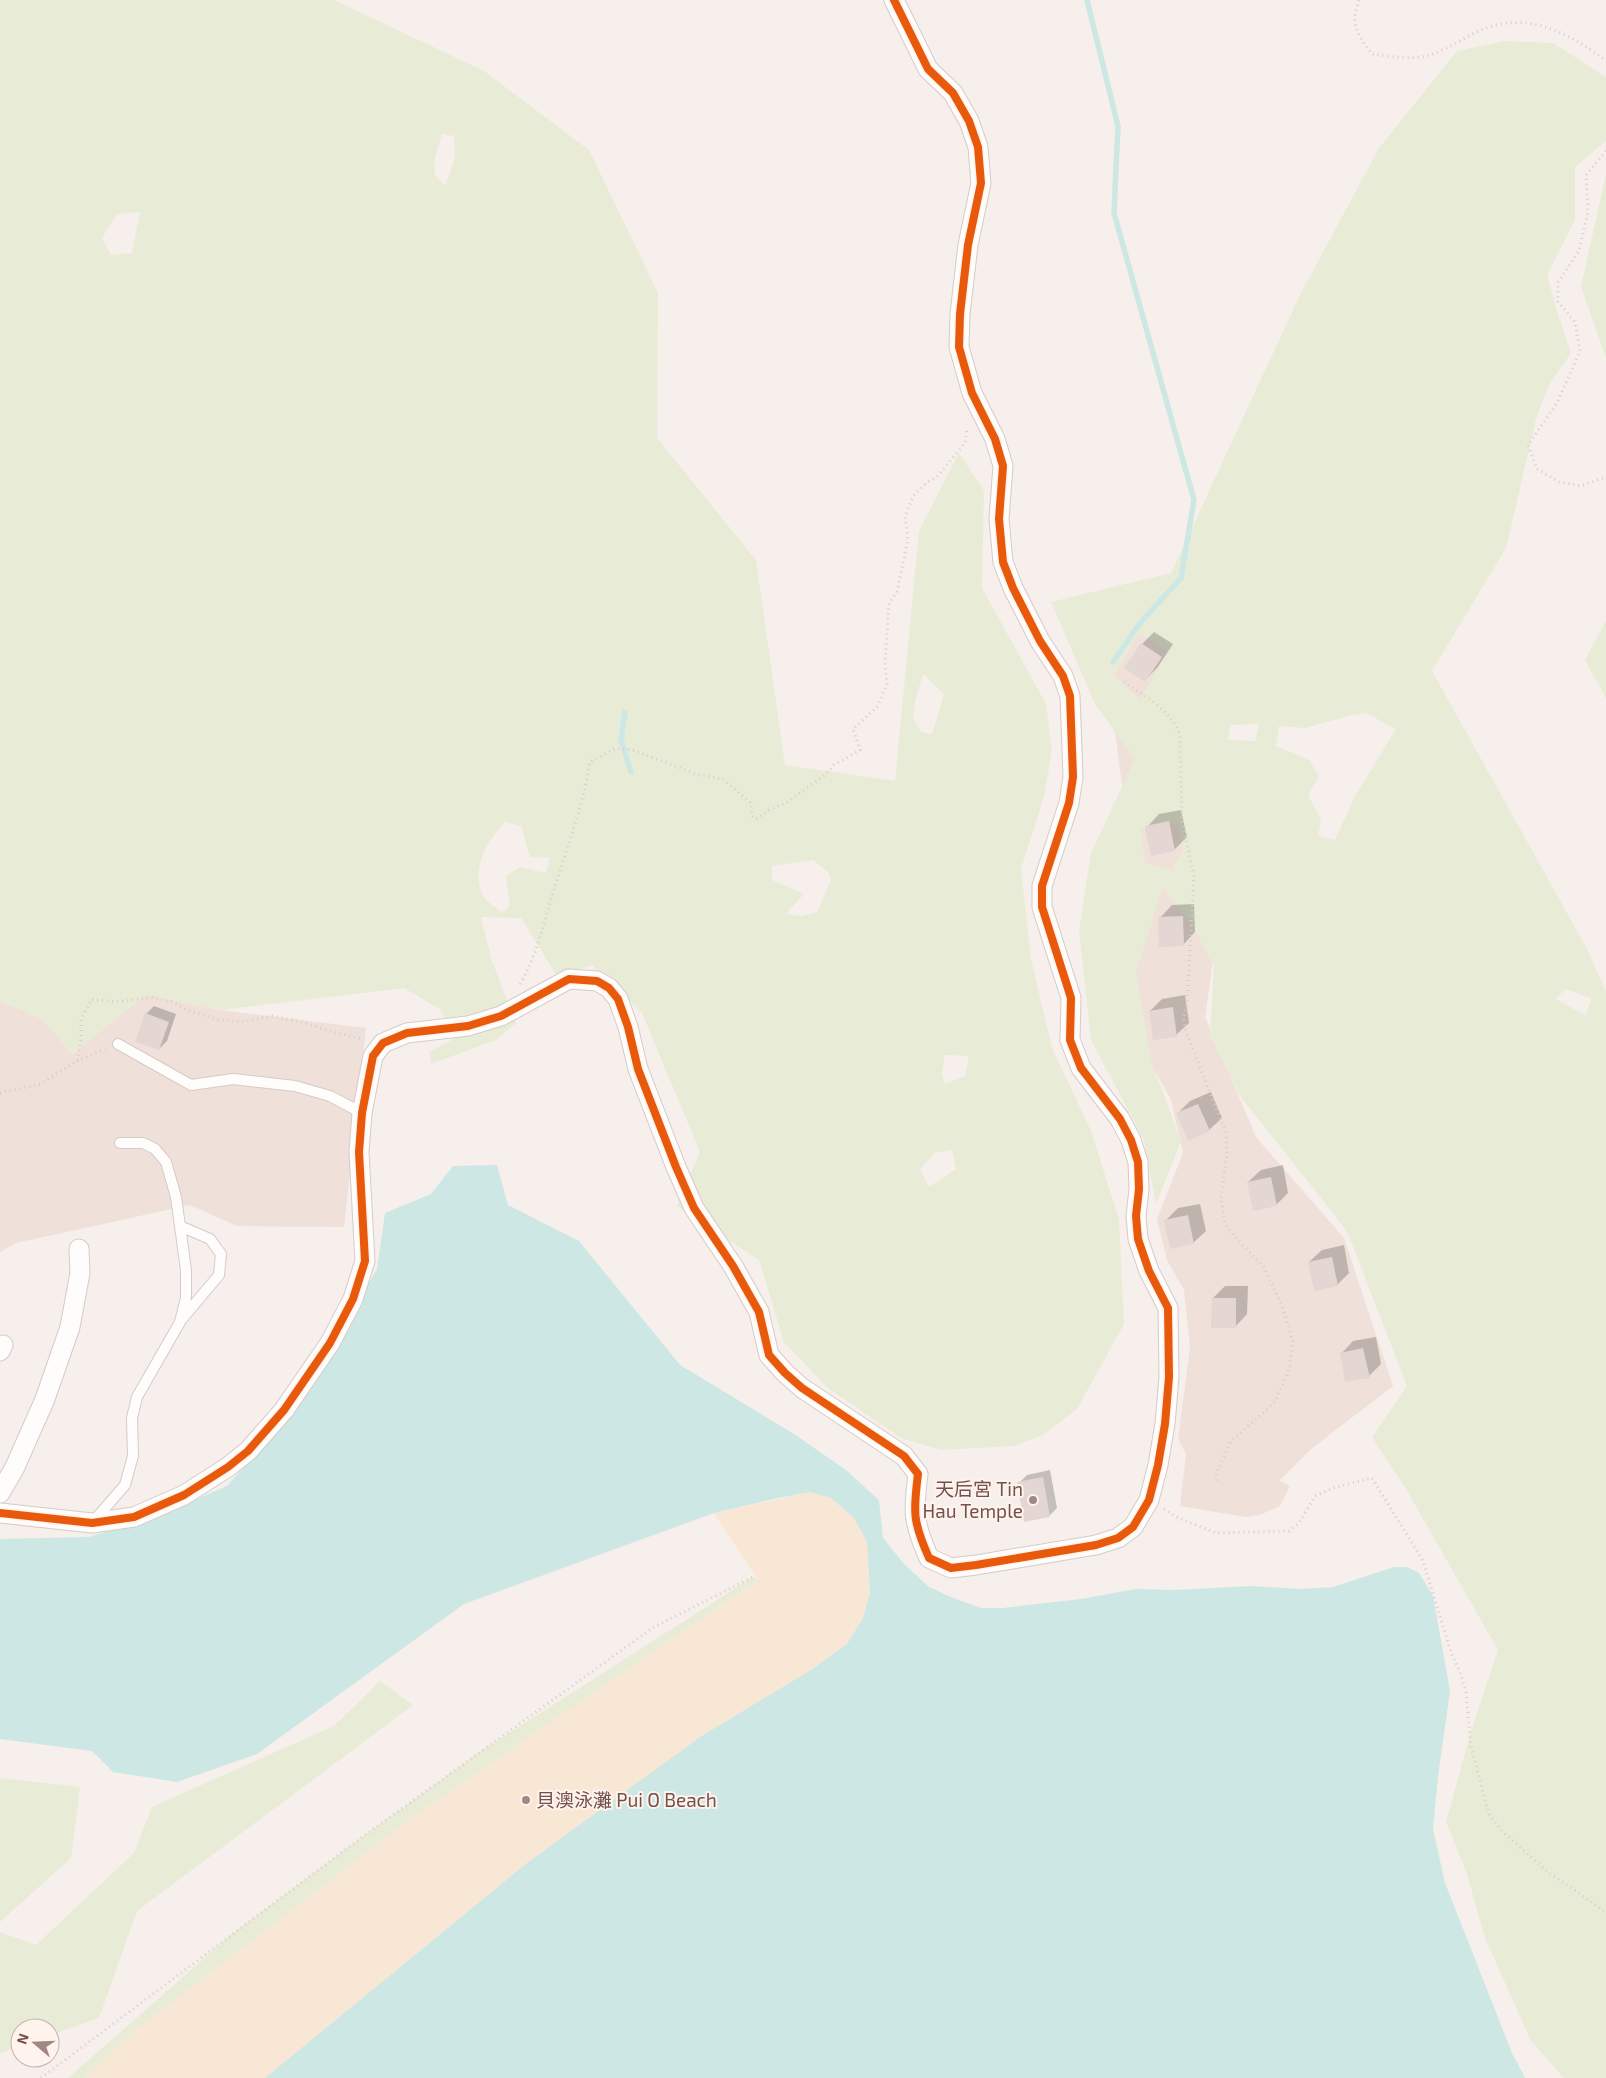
<svg xmlns="http://www.w3.org/2000/svg" width="1606" height="2078" font-family="'Exo 2','Noto Sans TC',sans-serif">
<rect width="100%" height="100%" fill="#f6efeb"/>
<path fill="#efe0d9" d="M1155 617 1191 653 1218 924 1205 1017 1256 1137 1344 1238 1393 1386 1311 1449 1279 1481 1290 1486 1280 1506 1260 1515 1246 1517 1180 1506 1186 1454 1178 1439 1190 1348 1184 1290 1167 1260 1157 1219 1183 1153 1171 1100 1143 1049 1125 972 1127 823 1109 684 1112 642Z
M145 995 220 1010 366 1028 344 1227 237 1226 190 1205 16 1243 0 1252V1001L43 1019 72 1054Z"/>
<path fill="#e8ecd6" fill-rule="evenodd" d="M0 0H334L484 71 589 150 658 293 657 438 756 560 785 765 895 781 919 531 959 453 984 491 982 588 1046 704 1052 750 1044 797 1021 869 1031 959 1052 1048 1091 1131 1119 1219 1124 1324 1077 1409 1043 1435 1013 1446 941 1450 901 1438 828 1388 784 1342 759 1260 677 1206 700 1152 642 1013 592 965 557 976 521 918 481 917 492 961 516 1023 496 1040 431 1064 429 1052 455 1038 441 1010 404 988 220 1010 145 995 72 1054 43 1019 0 1001ZM442 134 454 136 455 158 445 186 435 175 434 161ZM140 212 132 253 111 255 102 238 117 214ZM923 674 944 694 932 734 921 732 913 718 915 701ZM505 822 521 826 530 857 550 858 546 873 520 867 506 876 510 906 502 913C497 908 488 903 484 897 469 871 487 841 505 822ZM813 860 828 872 831 880 817 912 802 916 786 914 804 894 772 880V866ZM945 1055 969 1056 965 1076 945 1084 942 1074ZM952 1150 956 1169 929 1187 920 1169 935 1153Z
M1505 41 1553 43 1606 77V141L1575 167V220L1547 275 1558 314 1571 353 1550 383 1537 415 1506 548 1432 671 1587 949 1606 991V2078H1564L1531 2041 1485 1938 1467 1874 1446 1822 1471 1731 1498 1650 1406 1489 1372 1437 1407 1386 1347 1231 1240 1096 1210 1036 1214 967 1193 926 1163 888 1136 972 1151 1060 1181 1141 1156 1204 1144 1140 1091 1040 1079 930 1091 853 1135 759 1095 704 1051 602 1171 573 1300 295 1379 148 1457 51ZM1139 633 1168 652 1140 700 1114 675ZM1366 713 1396 729 1354 798 1335 840 1318 836 1321 820 1308 795 1319 776 1309 760 1276 746 1279 726 1305 728 1345 717ZM1259 724 1255 741 1228 740 1230 725ZM1178 824 1183 850 1172 869 1145 863 1141 829ZM1565 989 1591 998 1586 1016 1556 999Z
M1606 174V358L1581 287Z
M1606 621V698L1585 660Z
M753 1577 758 1580 413 1817 139 2028 85 2078H68L233 1933 361 1838 484 1749Z
M380 1681 413 1705 137 1911 99 2018 50 2035V2028H20V2046L0 2053V1932L36 1945 134 1853 152 1807 334 1726Z
M0 1778 80 1787 71 1858 0 1922Z"/>
<path fill="#f8e7d5" d="M810 1492 831 1498 854 1518 867 1542 870 1593 863 1618 848 1644 811 1670 700 1737 527 1863 265 2078H85L139 2028 413 1817 758 1580 714 1513Z"/>
<path fill="#cde7e4" d="M497 1165 508 1205 579 1241 680 1365 794 1434 846 1470 879 1500 883 1538 904 1564 929 1587 953 1598 981 1608H1003L1081 1599 1136 1589 1173 1590 1253 1586 1301 1589 1333 1587 1394 1567H1407L1419 1573 1433 1596 1450 1691 1438 1776 1433 1829 1445 1883 1512 2053 1525 2078H265L527 1863 700 1737 811 1670 847 1644 863 1618 870 1593 867 1542 854 1518 831 1498 810 1492 773 1499 714 1513 464 1604 257 1754 177 1782 113 1772 92 1751 0 1739V1539L89 1537 162 1514 227 1486 290 1416 340 1333 377 1269 385 1213 431 1194 453 1166Z"/>
<path fill="#0003" d="M1154 632 1173 644 1157 668 1145 680 1142 644Z
M1181 810 1187 837 1175 849 1147 827 1159 814Z
M1194 904 1195 932 1183 945 1160 918 1172 905Z
M1185 995 1189 1023 1176 1035 1150 1011 1162 999Z
M154 1006 176 1014 167 1041 159 1049 146 1014Z
M1211 1092 1222 1118 1209 1130 1177 1114 1190 1101Z
M1283 1165 1288 1193 1276 1205 1248 1182 1261 1170Z
M1200 1204 1206 1231 1193 1243 1165 1221 1178 1208Z
M1344 1245 1349 1273 1337 1285 1309 1262 1322 1250Z
M1225 1286H1248L1247 1314 1235 1327 1213 1298Z
M1376 1337 1381 1364 1369 1376 1341 1354 1353 1341Z
M1050 1470 1057 1508 1049 1516 1019 1483 1027 1475Z"/>
<g fill="none" stroke-linecap="round" stroke-linejoin="round">
<path stroke="#cde7e4" stroke-width="5.5" d="M1087 0 1118 126 1114 213 1194 500 1181 578 1140 623 1113 662
M625 712 621 740 631 772"/>
</g>
<path fill="#e3d6d3" d="M1141 643 1162 657 1145 682 1124 668Z
M1169 821 1175 851 1151 856 1145 826Z
M1183 916 1184 946 1159 947 1158 917Z
M1173 1007 1177 1037 1153 1040 1149 1011Z
M145 1013 169 1022 159 1050 135 1042Z
M1198 1104 1210 1131 1188 1141 1176 1113Z
M1271 1177 1277 1206 1253 1211 1247 1182Z
M1188 1215 1194 1244 1170 1249 1164 1220Z
M1332 1257 1338 1286 1314 1291 1308 1262Z
M1212 1298H1236V1328H1211Z
M1363 1348 1370 1378 1345 1382 1340 1353Z
M1043 1477 1050 1517 1024 1522 1017 1482Z"/>
<g fill="none" stroke-linecap="round" stroke-linejoin="round">
<g stroke="#d5cbc8" stroke-width="12">
<path id="lane" d="M118 1044 191 1085 233 1079 295 1086 330 1096 362 1113
M180 1226 210 1239 221 1254 219 1275 182 1319
M92 1523 125 1485 133 1456 132 1418 137 1397 180 1322 186 1298V1270L176 1197 166 1162 155 1149 143 1143H120"/>
</g>
<g stroke="#d5cbc8" stroke-width="21">
<path id="street" d="M0 1351 3 1345
M0 1493 15 1467 45 1399 70 1327 80 1273 79 1249
M0 1513 92 1523 134 1517 184 1495 228 1467 248 1451 284 1410 330 1343 353 1299 365 1261 359 1152 362 1113 373 1056 383 1043 407 1033 468 1026 501 1016 569 979 597 981 609 988 618 999 628 1027 638 1069 676 1167 694 1208 733 1266 759 1312 769 1355 785 1373 802 1388 904 1456 918 1474C913 1513 913 1522 929 1558L951 1568 976 1565 1096 1545 1118 1538 1133 1527 1149 1500 1158 1465 1165 1424 1169 1377 1168 1308 1149 1271 1138 1239 1136 1216 1139 1189 1138 1162 1131 1140 1120 1119 1081 1068 1070 1040 1071 998 1042 907V886L1069 803 1073 777 1070 696 1063 676 1040 641 1013 588 1003 562 999 519 1003 466 995 439 972 393 959 347 960 314 968 245 981 183 978 147 969 121 953 93 928 69 894 0"/>
</g>
<path stroke="#d8cdcb" stroke-width="3" stroke-dasharray="1 4" stroke-linecap="butt" d="M1359 0C1350 25 1357 34 1372 54 1389 56 1409 60 1426 56 1450 50 1473 30 1496 25 1538 15 1574 37 1606 61
M1606 151 1586 175 1588 211 1579 251 1558 282V302L1575 322 1580 351 1557 403 1528 445 1537 469 1559 482 1581 486 1606 477
M1124 682C1145 696 1171 710 1180 735L1182 821 1194 876 1187 1002 1184 1017 1185 1029 1226 1133 1227 1153 1221 1198 1225 1223 1233 1235 1264 1267 1282 1306 1293 1341 1289 1369 1275 1402 1230 1442 1218 1470 1216 1482
M520 984C538 954 545 917 556 883 568 843 584 803 590 762L616 748 633 750 696 774 723 779 751 803 752 816 756 819 771 809 786 803 825 775 834 765 860 750 853 729 878 706 887 684 885 664 889 603 897 592 908 539 905 517 913 496 928 482 938 476 965 443 967 428
M77 1061 105 1049
M0 1093 40 1084 77 1061 81 1040V1019L92 999 116 1002 151 997 173 1002 187 1010 220 1020 244 1022 271 1016 303 1022 333 1032 363 1039
M1164 1509 1178 1518 1216 1533 1289 1531 1299 1523 1315 1496 1333 1488 1372 1478 1423 1561 1451 1652 1460 1672 1466 1692 1471 1747 1489 1814 1502 1831 1549 1873 1596 1905 1606 1914
M41 2078 361 1838 654 1627 753 1577"/>
<use href="#lane" stroke="#fefdfc" stroke-width="10"/>
<use href="#street" stroke="#fefdfc" stroke-width="19"/>
<g stroke="#fef3ed" stroke-width="11">
<path id="cycleway" d="M0 1513 92 1523 134 1517 184 1495 228 1467 248 1451 284 1410 330 1343 353 1299 365 1261 359 1152 362 1113 373 1056 383 1043 407 1033 468 1026 501 1016 569 979 597 981 609 988 618 999 628 1027 638 1069 676 1167 694 1208 733 1266 759 1312 769 1355 785 1373 802 1388 904 1456 918 1474C913 1513 913 1522 929 1558L951 1568 976 1565 1096 1545 1118 1538 1133 1527 1149 1500 1158 1465 1165 1424 1169 1377 1168 1308 1149 1271 1138 1239 1136 1216 1139 1189 1138 1162 1131 1140 1120 1119 1081 1068 1070 1040 1071 998 1042 907V886L1069 803 1073 777 1070 696 1063 676 1040 641 1013 588 1003 562 999 519 1003 466 995 439 972 393 959 347 960 314 968 245 981 183 978 147 969 121 953 93 928 69 894 0"/>
</g>
<use href="#cycleway" stroke="#e8590c" stroke-width="8"/>
</g>
<g fill="#a28884" stroke="#fef3ed" stroke-width="2">
<circle cx="1033" cy="1500" r="5"/>
<circle cx="526" cy="1800" r="5"/>
</g>
<g text-anchor="middle" stroke-width="4" stroke-linejoin="round" paint-order="stroke">
<g font-size="19" fill="#74514c" stroke="#fef3ed" text-anchor="end">
<text x="1023" y="1496">天后宮 Tin<tspan x="1023" dy="22">Hau Temple</tspan></text>
<text x="536" y="1807" text-anchor="start">貝澳泳灘 Pui O Beach</text>
</g>
</g>
<g transform="translate(35 2043) rotate(289)"><circle r="24" fill="#fef3ed" stroke="#c7b2ad"/>
<path d="M0-4L9 19L0 12L-9 19Z" fill="#a28884"/>
<text y="-8" font-size="14" font-weight="bold" text-anchor="middle" fill="#74514c">N</text>
</g>
</svg>
